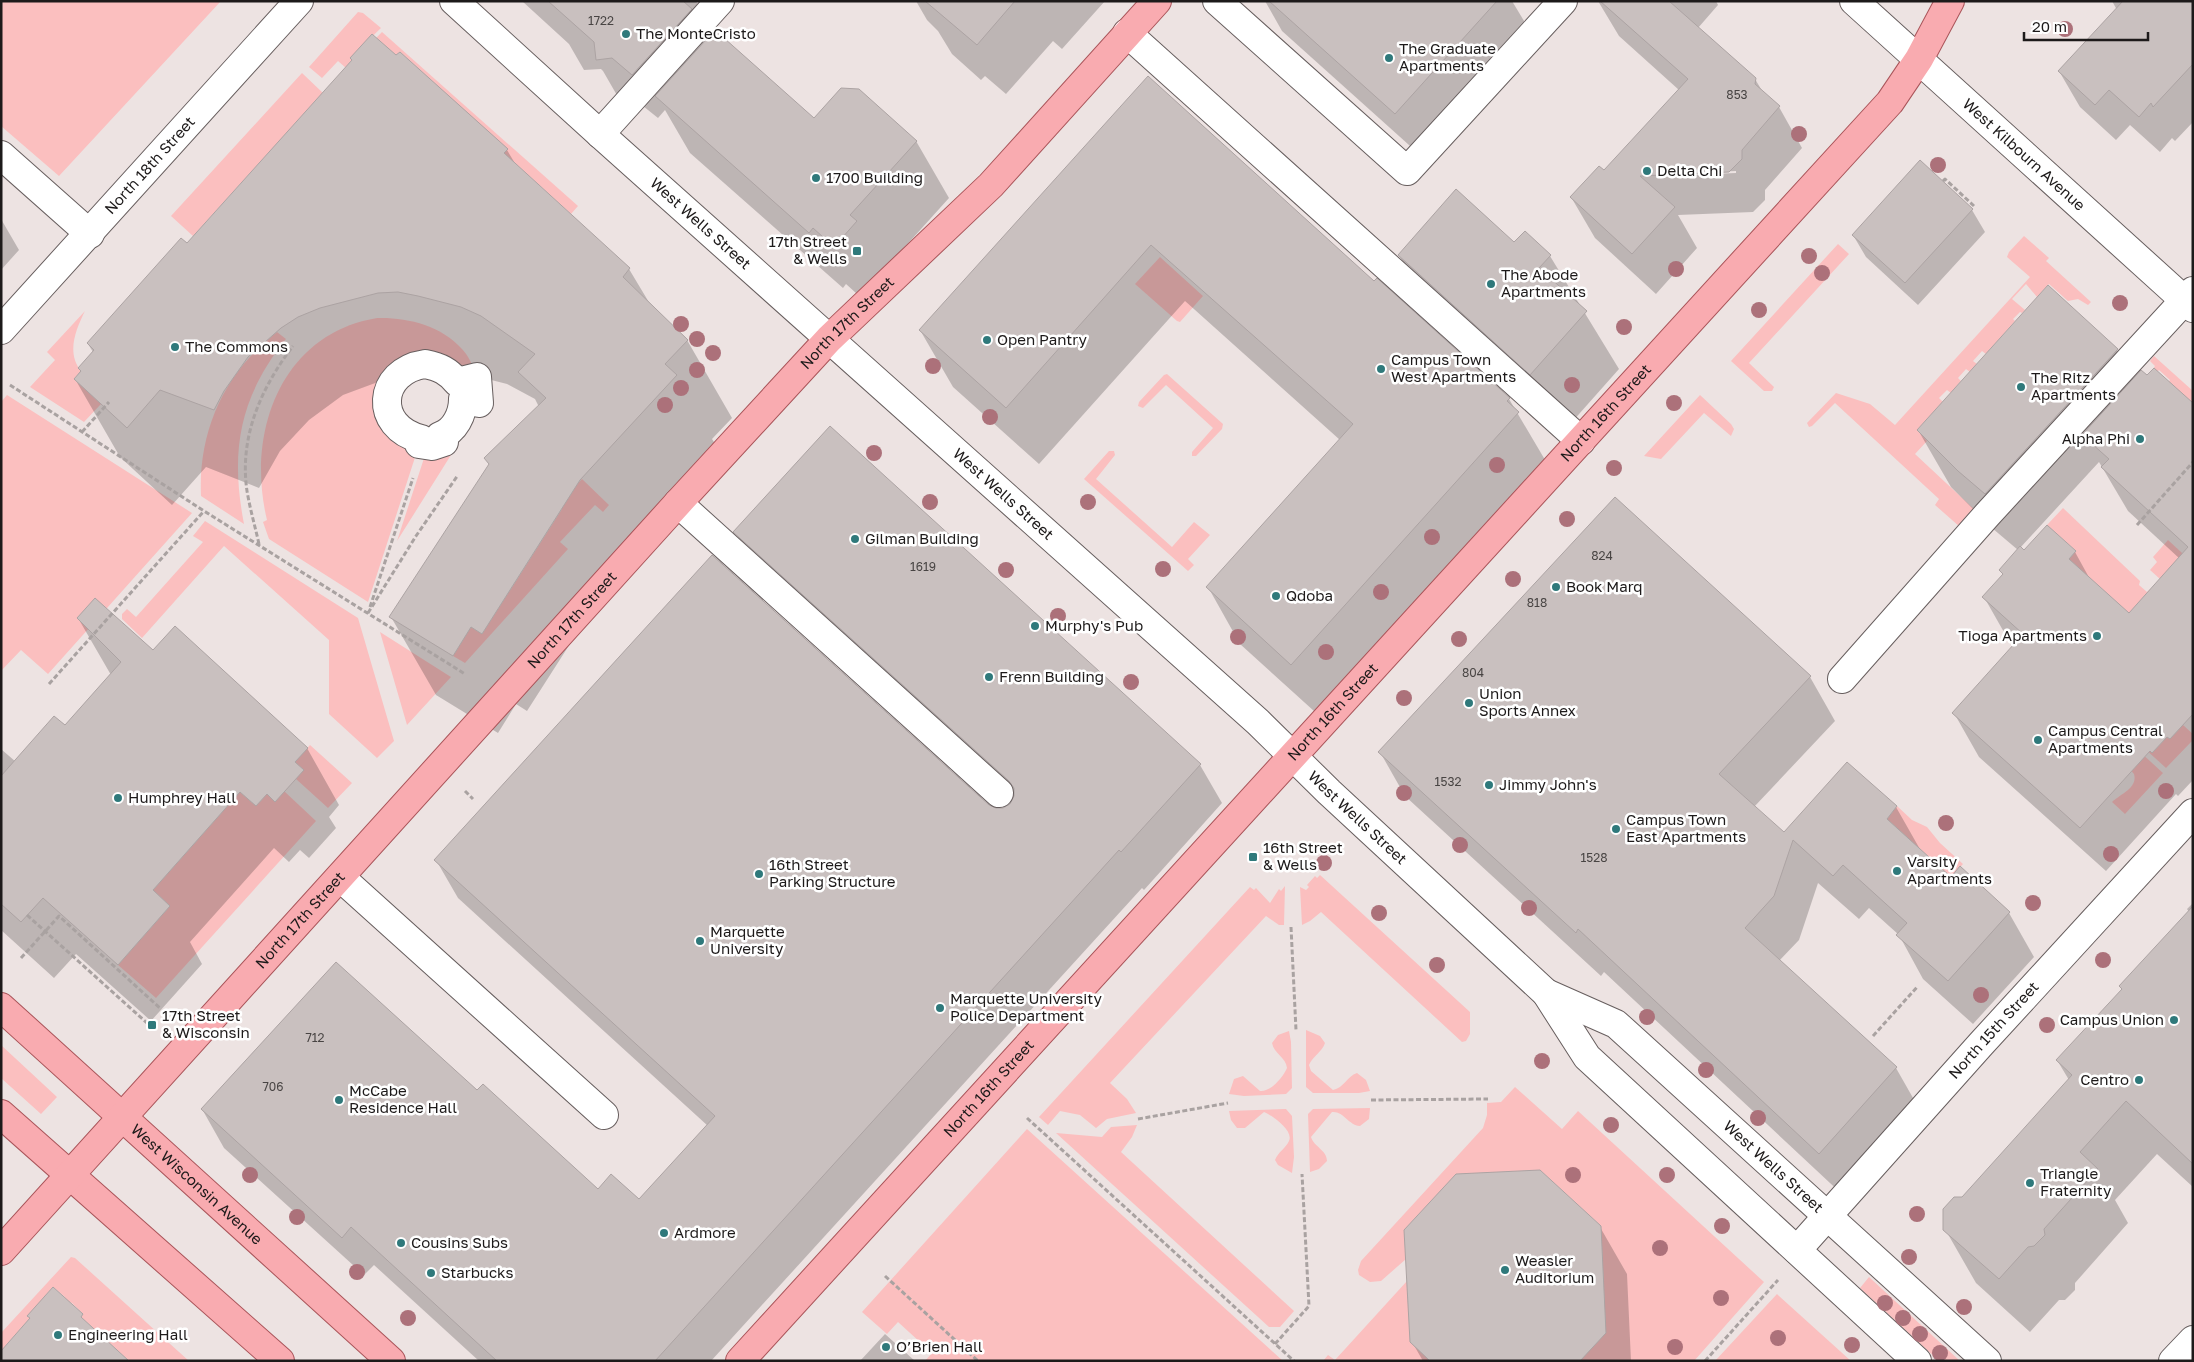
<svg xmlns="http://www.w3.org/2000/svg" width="2194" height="1362" font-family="'Golos Text',sans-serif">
<rect width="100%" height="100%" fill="#ede3e2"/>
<path fill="#fbbfbf" d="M1 1H221L59 176 1 126Z
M358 12 363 13 381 28 350 58 352 60 346 68 338 61 322 78 309 67Z
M382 32 578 206 571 214 504 153 507 149 400 52 396 55 376 38Z
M302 73 323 93 193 236 171 216Z
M2024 236 2049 258 2046 261 2091 302 2088 305 2078 299 2068 301 2049 284 2037 297 2026 284 2012 299 2025 310 2022 313 2020 312 2013 319 2015 321 1986 354 1982 351 1973 361 1977 364 1970 372 1966 369 1958 378 1961 381 1951 393 1947 390 1939 398 1943 402 1917 430 1927 441 1915 454 1975 510 1960 527 1935 505 1939 499 1835 403 1812 426 1809 427 1807 423 1836 393 1870 404 1895 425 2030 277 2007 257 2009 252Z
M1838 244 1849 254 1749 363 1774 387 1772 391H1764L1731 361Z
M1160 257 1203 296 1180 322 1177 321 1135 284Z
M85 311C76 329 66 353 81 371L74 379 101 404 84 422 30 387 55 360 47 352Z
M377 318C406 317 441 325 462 349 468 355 472 364 475 372L438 366 388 393 421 439 368 602 269 539 263 522 267 520C246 434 280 334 377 318Z
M277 332 286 339C239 398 230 451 244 524L201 496C198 430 225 372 277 332Z
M2154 356 2193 391V403L2168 383 2170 380 2159 370 2156 373 2153 369 2155 366 2150 361Z
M1167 374 1223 424 1222 429 1196 456H1192V452L1213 428 1166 385 1143 408 1138 406 1139 402 1164 375Z
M7 395 192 513 48 674 21 650 1 671V402Z
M1700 395 1731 424 1734 429 1731 436 1704 413 1661 459 1644 456Z
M428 446 456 447 397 541Z
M1109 451H1114L1115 455 1096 479 1172 547 1194 522 1210 535 1188 559 1194 565 1188 571 1084 479Z
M582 479 609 505 603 512 595 505 560 542 568 549 465 663 453 656 471 627 482 634 562 509 556 506Z
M2063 508 2140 581 2139 585 2147 592 2152 588 2174 654 2069 559 2076 551 2047 525Z
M205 521 358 618 394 741 377 758 329 714V640L224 546 142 638 122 619V614L127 609 136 617 203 542 193 536Z
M2168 540 2193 563 2160 579 2150 570 2157 562 2153 557Z
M2019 618 2152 753 2167 737 2170 739 2183 725 2193 734V740L2166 768 2021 636Z
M380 632 451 677 407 725Z
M2018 640 2163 773 2125 814 2112 802C2120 794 2138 788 2134 774Z
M310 745 352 783 328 808 296 779 295 762Z
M284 791 316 821 156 998 118 965 170 906 153 890 240 792 256 806 267 794 275 801Z
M1897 806 1912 820 1927 827 1940 843 1963 864 1951 877 1887 819Z
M1320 875 1470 1012V1034L1466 1041 1462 1042 1321 912 1310 921 1302 925 1300 887 1306 890 1309 887 1307 885 1315 876 1317 878Z
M1285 886 1284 925H1279L1266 916 1110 1083 1127 1099 1136 1113 1107 1119 1096 1128 1080 1115 1060 1111 1048 1125 1039 1117 1250 887 1254 890 1256 888 1270 903 1279 889 1281 891Z
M1306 1030 1320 1036 1325 1043C1322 1052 1313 1056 1309 1065L1311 1071 1333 1090C1344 1088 1347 1076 1357 1073L1366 1080 1370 1091 1359 1093H1313L1306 1087Z
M1289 1031 1291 1042 1292 1088 1286 1094 1244 1096 1229 1094 1234 1079 1243 1076 1260 1091C1271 1092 1283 1077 1287 1068 1286 1057 1274 1054 1272 1043L1278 1035Z
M1 1045 57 1097 41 1114 1 1078Z
M1515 1087 1562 1129 1578 1111 1764 1282 1694 1361H1580L1605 1332 1601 1226 1540 1170 1406 1259 1381 1281 1370 1282 1359 1275 1358 1270 1361 1261 1483 1128 1487 1115V1103L1501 1102Z
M1370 1108 1369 1119 1360 1126C1348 1125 1344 1111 1332 1112L1311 1137C1314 1147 1327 1150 1327 1161L1319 1169 1310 1172 1308 1114 1313 1109Z
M1286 1109 1292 1116 1294 1157 1292 1173 1278 1165 1275 1160C1278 1152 1286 1148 1289 1141 1294 1131 1272 1115 1264 1112L1245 1128H1237L1231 1120 1229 1111Z
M1137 1125 1132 1137 1121 1152 1294 1311 1280 1327H1269L1056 1133 1102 1137 1111 1127Z
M1027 1129 1283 1361H925L932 1353 898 1322 887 1334 862 1312Z
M71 1257 75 1258 189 1361H129L81 1317 83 1314 72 1303 62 1300 65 1297 53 1287 43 1298 46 1301 37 1305 28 1316 30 1318 1 1351V1333Z
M1869 1277 1960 1361H1939L1860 1288Z
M1407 1281 1430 1361H1323L1328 1355 1335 1360Z
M1777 1294 1779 1296 1851 1361H1715Z"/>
<path fill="#0003" fill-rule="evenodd" d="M522 1H696L714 33 814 120 916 141 949 198 884 270 867 303 846 284 843 288 690 153 665 110 658 118 638 102 622 104 603 71 601 69 584 70 569 44Z
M916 1H1105L1062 49 1053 41 1006 94 985 76 981 80 952 54 938 31 927 20Z
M1265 1H1512L1530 31 1419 154 1282 31Z
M1598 1H1716L1718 5 1698 28 1755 79 1764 94 1779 107 1802 148 1765 190V200L1753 212 1678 215 1697 248 1656 294 1595 238 1571 197 1604 172 1679 90 1619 36ZM1736 171V173L1661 176V174Z
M2112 1H2193V122L2175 141 2172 138 2160 152 2130 125 2116 140 2080 107 2059 71 2117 10Z
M1148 78 1374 283 1509 399 1551 470 1325 721 1240 644 1208 587 1340 440 1185 301 1039 464 953 387 920 330Z
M507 150 516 165 629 269 650 304 687 340 732 418 712 439 721 453 625 558 527 711 516 704 498 733 436 695 391 617 490 465 486 459 539 407 535 399 507 384 464 373 386 379 343 395 309 420 280 451 259 488 206 467 172 505 120 457 75 379 93 352 88 344 187 245Z
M1972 210 1985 232 1918 305 1866 257 1853 235Z
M1 219 19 250 1 270Z
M1525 232 1550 256 1619 369 1564 431 1432 312 1399 255 1514 244Z
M2048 287 2117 350 2134 380 2193 404V780L2178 796 2176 794 2106 871 1979 757 1954 713 2014 646 2009 641 1984 597 2003 575 2000 570 2018 550 1992 528 1951 487 1918 430ZM2099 462 2128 511 2180 559 2129 615 2091 581 2075 552H2024L2020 548Z
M830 428 1200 765 1222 803 1144 890 1142 888 711 1361H479L374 1265 364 1275 224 1148 202 1109 477 1092 598 1191 639 1201 708 1126 458 898 436 860 988 806 996 810 1004 809 1011 805 1013 802 757 570 735 532Z
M78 618 153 651 307 748 339 805 329 817 336 828 309 858 300 850 289 862 274 848 190 942 202 964 151 1021 76 954 54 978 1 930V749L16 762 65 727 111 675Z
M1810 677 1835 721 1754 807 1784 834 1896 807 1921 851 1951 879 1960 868 2009 913 2034 957 1973 1024 1923 979 1899 935 1869 908 1859 919 1818 883 1799 940 1779 961 1896 1068 1921 1112 1845 1197 1604 972 1601 976 1405 796 1380 752Z
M2193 903V1187L2157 1154 2115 1200 2128 1223 2075 1283V1290L2065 1300H2059L2030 1332 1976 1283 1945 1229 1963 1198 2069 1080 2057 1060 2123 991 2189 912 2187 909Z
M1600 1227 1627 1274 1631 1361H1423L1412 1342Z
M885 1334 915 1361H860Z"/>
<path fill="#c9c0bf" stroke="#aca3a3" d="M548 1H683L692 9 632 75 612 58 596 60 594 42Z
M925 1H1015L977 45Z
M1269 1H1497L1395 114Z
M1600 1H1669L1756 78 1755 84 1780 106 1742 150V159L1729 172 1640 176 1675 207 1632 254 1570 197 1599 166 1604 170 1688 79Z
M2123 1H2193V64L2153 107 2151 103 2139 117 2109 90 2095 105 2058 71Z
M715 30 814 118 841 88 859 89 917 141 850 215 857 221 834 247 813 228 809 233 655 96Z
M372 34 396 55 400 52 508 149 504 153 630 268 623 277 688 340 665 364 677 375 580 480 482 634 471 627 453 656 389 617 489 464 484 458 546 398 518 372 535 354 481 316 461 307 418 296 398 292 378 293 320 308 298 317 281 328 248 357 224 391 214 410 160 390 127 428 74 379 81 371 78 368 94 350 87 343 181 238 187 243 352 60 350 58Z
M1148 76 1374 281 1377 278 1510 398 1507 401 1519 412 1291 665 1206 587 1353 424 1151 245 1006 408 919 330Z
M1920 160 1973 209 1905 283 1852 235Z
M1456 189 1514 242 1525 231 1551 255 1539 268 1587 311 1530 375 1398 255Z
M2048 285 2118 349 1985 494 1958 471 1917 430Z
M2154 368 2193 403V714L2170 739 2167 737 2152 753 2150 751 2080 828 1952 713 2023 634 1982 597 2003 574 1999 570 2020 546 2024 550 2047 525 2076 551 2069 559 2129 613 2188 547 2101 467 2109 459 2082 435 2141 370 2147 375Z
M830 426 1201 764 1121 852 1119 850 655 1361H497L351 1227 342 1238 201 1109 336 962 477 1090 483 1084 598 1189 611 1174 639 1199 715 1116 434 860 712 555 989 805 996 808H1003L1010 804 1014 796V788L1009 781 733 532Z
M1615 497 1811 676 1719 774 1784 832 1847 762 1897 806 1887 819 1951 877 1960 866 2010 912 1948 981 1896 935 1907 923 1843 865 1833 876 1793 840 1774 896 1745 928 1897 1067 1819 1154 1578 929 1576 933 1378 752Z
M95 598 153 650 175 626 308 748 295 762 304 770 275 802 267 794 256 806 240 792 153 890 170 906 118 965 43 898 21 922 1 904V776L54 716 65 725 121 662 77 618Z
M2193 906V1164L2126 1101 2080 1152 2098 1169 2044 1229 2045 1235 2034 1246 2028 1247 1999 1279 1943 1230V1209L1954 1197H1962L2072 1075 2056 1060 2122 989 2119 986Z
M1540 1170 1601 1226 1606 1333 1580 1361H1430L1410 1342 1404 1230 1456 1174Z
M53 1287 83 1314 81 1317 129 1361H1V1351L30 1318 27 1316Z"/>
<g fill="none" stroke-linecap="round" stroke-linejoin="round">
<g stroke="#675e5e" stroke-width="30">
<g id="minor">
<path id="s1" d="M454 1 600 134 1258 722 1329 792 1546 993 1587 1057 1917 1361"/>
<path d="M1217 1 1407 171 1563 1"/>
<path id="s2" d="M1854 1 2193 308"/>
<path d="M1127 33 1581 441"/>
<path d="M600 134 720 1"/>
<path d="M1 155 90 234"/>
<path id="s3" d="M1 330 299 1"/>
<path d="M425 364C440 367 448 371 457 382L477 377 479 403 463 399C463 414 455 431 440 436L444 442 432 446 419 444 421 439C373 427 377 371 425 364Z"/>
<path d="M678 503 999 793"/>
<path d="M1842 679 1987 515 2193 291"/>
<path d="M340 877 604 1115"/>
<path id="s4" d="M1546 993 1616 1024 1987 1361"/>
<path id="s5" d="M1797 1250 1981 1044 2193 813"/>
<path d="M2173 1361 2193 1340"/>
</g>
</g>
<g stroke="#a95459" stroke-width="30">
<g id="major">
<path id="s6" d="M1 1007 391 1361"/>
<path d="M1 1114 280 1361"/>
<path id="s7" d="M1 1251 678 503 829 339 991 185 1157 1"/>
<path id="s8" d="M740 1361 1890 102 1919 59 1950 1"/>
</g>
</g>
<path stroke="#a9a2a1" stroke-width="3" stroke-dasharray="5 2.5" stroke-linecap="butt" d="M1943 181 1945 179 1974 206
M10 385 204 511 465 674
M82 432 109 402
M2137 525 2193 462
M259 544C255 526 250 509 247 491 239 437 261 388 293 346
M370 607 413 478
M368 613 416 536 458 475
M49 684 204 511
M465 791 473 799
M27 915 147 1023
M1291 927 1296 1030
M21 958 59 916 161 1009
M1873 1036 1918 986
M1371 1100 1488 1099
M1027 1118 1294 1361
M1138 1119 1228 1103
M885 1276 978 1361
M1275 1344 1309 1306 1302 1174
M1705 1361 1778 1280"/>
<use href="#minor" stroke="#fff" stroke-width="28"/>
<use href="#major" stroke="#f9abb0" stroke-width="28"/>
</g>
<g fill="#ac717a">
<circle cx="2065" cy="29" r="8"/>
<circle cx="1799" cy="134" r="8"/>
<circle cx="1938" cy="165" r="8"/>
<circle cx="1809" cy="256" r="8"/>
<circle cx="1676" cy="269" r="8"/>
<circle cx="1822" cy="273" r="8"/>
<circle cx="2120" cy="303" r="8"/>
<circle cx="1759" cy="310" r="8"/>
<circle cx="681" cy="324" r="8"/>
<circle cx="1624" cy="327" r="8"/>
<circle cx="697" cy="339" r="8"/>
<circle cx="713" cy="353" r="8"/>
<circle cx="933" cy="366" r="8"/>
<circle cx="697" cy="370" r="8"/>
<circle cx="1572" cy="385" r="8"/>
<circle cx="681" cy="388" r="8"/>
<circle cx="1674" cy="403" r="8"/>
<circle cx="665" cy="405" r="8"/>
<circle cx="990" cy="417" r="8"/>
<circle cx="874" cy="453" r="8"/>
<circle cx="1497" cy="465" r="8"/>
<circle cx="1614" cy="468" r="8"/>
<circle cx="930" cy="502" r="8"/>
<circle cx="1088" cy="502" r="8"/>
<circle cx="1567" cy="519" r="8"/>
<circle cx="1432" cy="537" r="8"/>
<circle cx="1163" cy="569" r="8"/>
<circle cx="1006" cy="570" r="8"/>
<circle cx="1513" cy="579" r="8"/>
<circle cx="1381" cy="592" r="8"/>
<circle cx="1058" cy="616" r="8"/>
<circle cx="1238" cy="637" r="8"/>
<circle cx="1459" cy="639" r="8"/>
<circle cx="1326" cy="652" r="8"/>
<circle cx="1131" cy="682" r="8"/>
<circle cx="1404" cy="698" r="8"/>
<circle cx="2166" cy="791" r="8"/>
<circle cx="1404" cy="793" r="8"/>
<circle cx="1946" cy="823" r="8"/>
<circle cx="1460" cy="845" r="8"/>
<circle cx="2111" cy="854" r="8"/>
<circle cx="1324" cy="863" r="8"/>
<circle cx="2033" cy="903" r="8"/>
<circle cx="1529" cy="908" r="8"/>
<circle cx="1379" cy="913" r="8"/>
<circle cx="2103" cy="960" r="8"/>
<circle cx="1437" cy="965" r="8"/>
<circle cx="1981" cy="995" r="8"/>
<circle cx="1647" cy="1017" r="8"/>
<circle cx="2047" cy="1025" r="8"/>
<circle cx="1542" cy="1061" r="8"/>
<circle cx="1706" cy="1070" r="8"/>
<circle cx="1758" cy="1118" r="8"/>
<circle cx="1611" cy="1125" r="8"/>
<circle cx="250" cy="1175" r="8"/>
<circle cx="1573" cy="1175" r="8"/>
<circle cx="1667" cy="1175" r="8"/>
<circle cx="1917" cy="1214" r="8"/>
<circle cx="297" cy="1217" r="8"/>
<circle cx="1722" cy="1226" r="8"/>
<circle cx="1660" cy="1248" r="8"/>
<circle cx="1909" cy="1257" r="8"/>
<circle cx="357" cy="1272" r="8"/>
<circle cx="1721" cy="1298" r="8"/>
<circle cx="1885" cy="1303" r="8"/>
<circle cx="1964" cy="1307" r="8"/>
<circle cx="408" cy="1318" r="8"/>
<circle cx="1903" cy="1318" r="8"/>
<circle cx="1920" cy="1334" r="8"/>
<circle cx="1778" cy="1338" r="8"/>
<circle cx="1852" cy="1345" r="8"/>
<circle cx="1675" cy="1347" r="8"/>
<circle cx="1940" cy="1353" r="8"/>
</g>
<g fill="#2f797b" stroke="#fff" stroke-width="2">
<circle cx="626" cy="34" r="5"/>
<circle cx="1389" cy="58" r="5"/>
<circle cx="1647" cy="171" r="5"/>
<circle cx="816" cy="178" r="5"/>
<rect x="852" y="246" width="10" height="10" rx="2.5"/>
<circle cx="1491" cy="284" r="5"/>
<circle cx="987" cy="340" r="5"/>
<circle cx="175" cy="347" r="5"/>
<circle cx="1381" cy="369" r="5"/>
<circle cx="2021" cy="387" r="5"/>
<circle cx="2140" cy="439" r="5"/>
<circle cx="855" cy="539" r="5"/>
<circle cx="1556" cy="587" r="5"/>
<circle cx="1276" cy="596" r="5"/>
<circle cx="1035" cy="626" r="5"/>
<circle cx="2097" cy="636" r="5"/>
<circle cx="989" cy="677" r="5"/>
<circle cx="1469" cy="703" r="5"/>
<circle cx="2038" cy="740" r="5"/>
<circle cx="1489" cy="785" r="5"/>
<circle cx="118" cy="798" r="5"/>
<circle cx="1616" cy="829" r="5"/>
<rect x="1248" y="852" width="10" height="10" rx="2.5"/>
<circle cx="1897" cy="871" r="5"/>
<circle cx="759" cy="874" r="5"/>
<circle cx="700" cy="941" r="5"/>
<circle cx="940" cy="1008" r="5"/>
<circle cx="2174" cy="1020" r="5"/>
<rect x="147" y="1020" width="10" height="10" rx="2.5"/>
<circle cx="2139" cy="1080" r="5"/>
<circle cx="339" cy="1100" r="5"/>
<circle cx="2030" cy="1183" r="5"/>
<circle cx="664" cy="1233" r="5"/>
<circle cx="401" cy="1243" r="5"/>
<circle cx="1505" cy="1270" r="5"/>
<circle cx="431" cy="1273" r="5"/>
<circle cx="58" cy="1335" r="5"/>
<circle cx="886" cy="1347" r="5"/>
</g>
<g text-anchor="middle" stroke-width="5" stroke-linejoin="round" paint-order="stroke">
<g font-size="12" fill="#484443">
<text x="601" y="25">1722</text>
<text x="1737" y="99">853</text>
<text x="1602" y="560">824</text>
<text x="923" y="571">1619</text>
<text x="1537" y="607">818</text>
<text x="1473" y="677">804</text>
<text x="1448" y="786">1532</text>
<text x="1594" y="862">1528</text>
<text x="315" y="1042">712</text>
<text x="273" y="1091">706</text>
</g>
<g font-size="15" fill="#1d1a1a" stroke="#fff" text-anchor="start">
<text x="636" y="39">The MonteCristo</text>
<text x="1399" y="54">The Graduate<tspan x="1399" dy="17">Apartments</tspan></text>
<text x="1657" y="176">Delta Chi</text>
<text x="826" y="183">1700 Building</text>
<text x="847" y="247" text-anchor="end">17th Street<tspan x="847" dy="17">&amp; Wells</tspan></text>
<text x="1501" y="280">The Abode<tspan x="1501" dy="17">Apartments</tspan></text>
<text x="997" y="345">Open Pantry</text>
<text x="185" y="352">The Commons</text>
<text x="1391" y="365">Campus Town<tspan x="1391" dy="17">West Apartments</tspan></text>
<text x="2031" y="383">The Ritz<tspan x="2031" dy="17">Apartments</tspan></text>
<text x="2130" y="444" text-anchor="end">Alpha Phi</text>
<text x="865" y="544">Gilman Building</text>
<text x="1566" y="592">Book Marq</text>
<text x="1286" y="601">Qdoba</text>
<text x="1045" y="631">Murphy's Pub</text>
<text x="2087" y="641" text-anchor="end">Tioga Apartments</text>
<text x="999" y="682">Frenn Building</text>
<text x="1479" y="699">Union<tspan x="1479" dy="17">Sports Annex</tspan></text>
<text x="2048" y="736">Campus Central<tspan x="2048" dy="17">Apartments</tspan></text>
<text x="1499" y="790">Jimmy John's</text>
<text x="128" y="803">Humphrey Hall</text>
<text x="1626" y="825">Campus Town<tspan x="1626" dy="17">East Apartments</tspan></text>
<text x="1263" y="853">16th Street<tspan x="1263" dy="17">&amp; Wells</tspan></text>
<text x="1907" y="867">Varsity<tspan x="1907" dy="17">Apartments</tspan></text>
<text x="769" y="870">16th Street<tspan x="769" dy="17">Parking Structure</tspan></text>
<text x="710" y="937">Marquette<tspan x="710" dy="17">University</tspan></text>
<text x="950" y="1004">Marquette University<tspan x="950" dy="17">Police Department</tspan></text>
<text x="162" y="1021">17th Street<tspan x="162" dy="17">&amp; Wisconsin</tspan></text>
<text x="2164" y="1025" text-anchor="end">Campus Union</text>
<text x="2129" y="1085" text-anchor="end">Centro</text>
<text x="349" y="1096">McCabe<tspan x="349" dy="17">Residence Hall</tspan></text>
<text x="2040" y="1179">Triangle<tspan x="2040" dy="17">Fraternity</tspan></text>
<text x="674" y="1238">Ardmore</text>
<text x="411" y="1248">Cousins Subs</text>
<text x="1515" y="1266">Weasler<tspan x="1515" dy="17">Auditorium</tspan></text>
<text x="441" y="1278">Starbucks</text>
<text x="68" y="1340">Engineering Hall</text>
<text x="896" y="1352">O’Brien Hall</text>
</g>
<g font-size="15" fill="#1d1a1a" stroke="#fff">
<text dy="5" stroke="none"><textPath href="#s2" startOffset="229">West Kilbourn Avenue</textPath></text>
<text dy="5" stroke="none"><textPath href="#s3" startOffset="222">North 18th Street</textPath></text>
<text dy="5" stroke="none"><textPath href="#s1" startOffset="332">West Wells Street</textPath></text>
<text dy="5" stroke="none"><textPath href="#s7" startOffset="1256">North 17th Street</textPath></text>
<text dy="5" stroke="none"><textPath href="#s8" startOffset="1284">North 16th Street</textPath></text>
<text dy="5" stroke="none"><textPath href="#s1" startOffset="738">West Wells Street</textPath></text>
<text dy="5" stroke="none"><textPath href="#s7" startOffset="851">North 17th Street</textPath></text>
<text dy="5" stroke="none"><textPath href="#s8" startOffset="879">North 16th Street</textPath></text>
<text dy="5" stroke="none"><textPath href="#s1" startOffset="1218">West Wells Street</textPath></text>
<text dy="5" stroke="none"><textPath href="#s7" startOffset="446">North 17th Street</textPath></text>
<text dy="5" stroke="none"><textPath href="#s5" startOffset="295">North 15th Street</textPath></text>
<text dy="5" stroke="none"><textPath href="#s8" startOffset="369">North 16th Street</textPath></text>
<text dy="5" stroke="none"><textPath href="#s4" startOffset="289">West Wells Street</textPath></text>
<text dy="5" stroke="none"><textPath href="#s6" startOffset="264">West Wisconsin Avenue</textPath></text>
</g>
</g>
<rect width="2194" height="1362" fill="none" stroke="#1d1a1a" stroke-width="5"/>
<path d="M2024 32v8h124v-8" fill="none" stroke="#1d1a1a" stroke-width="2.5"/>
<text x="2032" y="32" font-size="15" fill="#1d1a1a" stroke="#ffffff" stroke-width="4" paint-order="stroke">20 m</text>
</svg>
